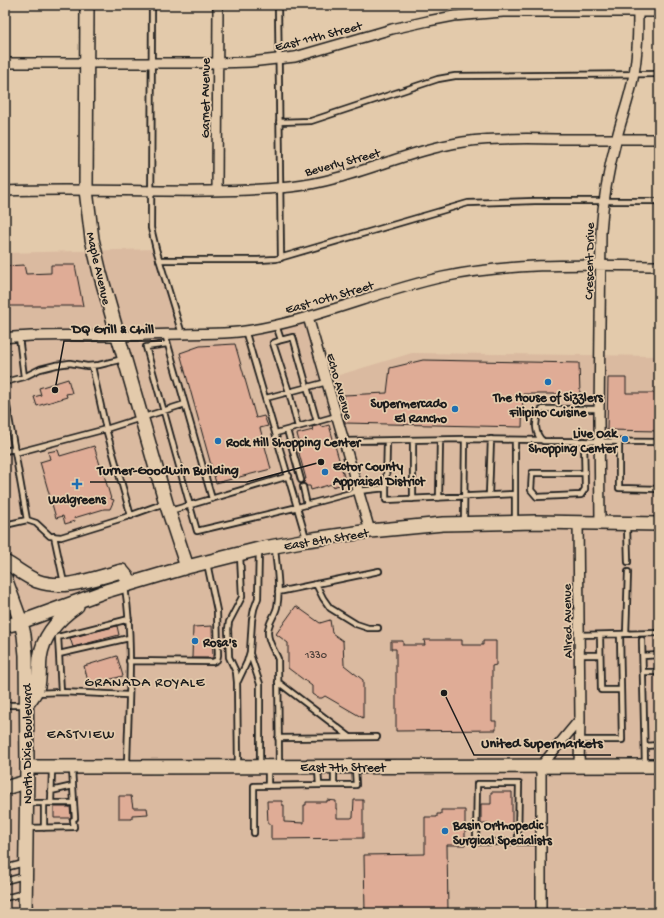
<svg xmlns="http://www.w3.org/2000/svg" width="664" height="918" font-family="'Gochi Hand',sans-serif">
<rect width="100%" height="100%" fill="#e3caab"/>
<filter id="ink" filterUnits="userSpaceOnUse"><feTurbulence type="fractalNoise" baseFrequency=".025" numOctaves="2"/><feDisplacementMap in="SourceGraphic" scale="8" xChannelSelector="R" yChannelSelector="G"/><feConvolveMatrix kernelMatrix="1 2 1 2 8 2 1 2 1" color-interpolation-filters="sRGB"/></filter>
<g filter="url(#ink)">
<path fill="#dabaa0" d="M156 249 181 334H210L308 317 326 379 412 353 659 356V913H5V253Z"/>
<path fill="#dfac96" stroke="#1c1c1c" d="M24 265 26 274 51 273V265H75L83 306H5V266Z
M235 344 256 418 264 416 268 426 260 428 271 469 216 483 180 353 200 346Z
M423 360 579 363 580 394H523L522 427 345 423 344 395 387 393 390 368Z
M608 378H626V393H659V431L607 430Z
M68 379 72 393 66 394 67 397 37 406 34 397 41 395 39 388Z
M321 425 322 427 329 425 345 480H343V484L332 487V484L311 490 310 486H307L303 483 305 479H306L297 446 300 445 297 434 313 430 312 427Z
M94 446 101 468H102L111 499 114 500 110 509H104L74 518 75 521 65 524 63 516 56 518 40 462 50 459 48 452 58 450 60 456Z
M296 606 320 623 330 620 332 633 343 641 344 665 363 680V718L325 696 322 698H318L312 694V686L288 668V643L276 634Z
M117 626 119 635 73 647 70 638Z
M212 626 213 658H192L193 627Z
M424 640H462V645H483V641H496V665L492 666V721H496V730L396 731V649H391V641H403V645H425Z
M117 656 123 676 89 685 84 666Z
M491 792H512V829H491V824H481V804H491Z
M119 796H131L133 808H147L148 814 132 815V819H119Z
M327 800 336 801V809H337V818H351L353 817 354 800H363V838L271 839V824H268L267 801H282V805H284V822L304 823V805H306V802H327Z
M54 807H70L71 817 70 818H54Z
M441 810H465V845H447L448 913H365L364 855 425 854V817H437V814H441Z"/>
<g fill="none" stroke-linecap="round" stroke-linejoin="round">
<g stroke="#1c1c1c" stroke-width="8">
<path id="lane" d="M152 5 151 228 156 249 182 334
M278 5 281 258
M279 122 311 121 438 79 455 76 659 74
M159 260H258L276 259 468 203 535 201H659
M276 325 281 340 273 343 289 392 298 427
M245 330 306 538
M165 334 212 499
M19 337 24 377
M281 340 293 337 317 422
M167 344 146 347 197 531 298 507 358 491 386 488 387 441
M92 366 106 429 185 404
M5 382 24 377 40 369 56 365 70 363 87 366 99 365 123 359
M5 395 27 520 36 523 50 536 61 537 126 517 165 503
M266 398 327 382
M599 409H543L539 412C535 421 534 434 543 441L659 442
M287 430 301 480
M276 433 337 416
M344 441 465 439 542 440
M584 441 585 489 581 495 537 497 531 490 532 473H585
M619 442V488L659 489
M5 451 14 449
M15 453 106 429 131 516
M303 487 307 505
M386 488V500L515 494
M489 495 491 439
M439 498 440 440
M413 499V440
M170 511 289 476
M464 521 465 439
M515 522V440
M5 525 27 520
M627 526 628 562
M54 536 64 583
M275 547C276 566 281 588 277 607 275 616 267 624 268 633 268 643 275 651 278 659L279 765
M316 584 323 598 330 608 356 624 368 628H378
M125 587C134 645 128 706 127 765
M278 592 379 571
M626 634 628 572
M579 635 659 633
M600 635 601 690H621
M642 640 645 764
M59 654 58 637 129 619
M250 654 260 684V765
M579 655H600
M643 656 659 655
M129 661 213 662 217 660 218 655 217 611 207 563
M643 672H659
M238 681 247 662 250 652 252 620 254 609 258 598 259 549
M278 682 350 737
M36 693 61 692
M128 695 61 692 59 654 129 638
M5 705H25
M278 738 377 737
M579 740H622L620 634
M645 746 659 745
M238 766 237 682 236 672 229 657 228 629 229 622 242 597 240 555
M334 768V785
M319 785H356L355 768
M73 786 74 803
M268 786V768
M51 791 73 786 72 769
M28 803H74L75 818
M44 803V828
M51 803 52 769
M27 828 74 827 73 820
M254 833V786L319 785 318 768
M518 841 519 784H477L476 842H541
M5 868 24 863
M5 881 24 876
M5 898 24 893"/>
</g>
<g stroke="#1c1c1c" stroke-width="12">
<path id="street" d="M5 63H217L250 62 295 57 392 29 428 21 454 16 503 12H659
M217 190 218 5
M5 191C100 187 196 196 290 187 350 181 404 151 463 142 494 138 525 138 556 139 590 139 625 139 659 139
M308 317 370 531
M5 338C41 334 78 336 115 336 137 336 159 334 181 334 200 333 219 334 238 332 309 323 374 292 443 277 514 262 587 265 659 266
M600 523 599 418 601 232C603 201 608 171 616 141 621 120 629 100 633 79 638 54 638 30 638 5
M579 766 580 719
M541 913V766L580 719 578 522"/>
</g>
<g stroke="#1c1c1c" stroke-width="16">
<path id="secondary" d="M87 5 86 190 92 239 100 273 118 336 166 503 187 567
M5 562C16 568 25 576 37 581 65 591 94 578 122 571L132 583
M5 578 21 622 24 635 26 655 27 767 25 913
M5 626 21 622 106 591 187 567 259 549 307 540 370 531 443 524 536 522 659 524
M26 705C30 700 36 693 38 686 40 678 39 667 40 658 43 635 58 619 77 606
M27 767 659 766
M5 788 26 782"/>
</g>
<use href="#lane" stroke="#e3caab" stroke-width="4.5"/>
<use href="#street" stroke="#e3caab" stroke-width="9"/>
<use href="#secondary" stroke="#e3caab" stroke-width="13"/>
</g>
</g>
<g fill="#1f6fb2" stroke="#e3caab" stroke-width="1.5">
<circle cx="548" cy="382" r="4"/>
<circle cx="455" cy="409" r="4"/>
<circle cx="625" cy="439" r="4"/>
<circle cx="218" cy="441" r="4"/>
<circle cx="325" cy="472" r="4"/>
<path d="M75 478h4v4h4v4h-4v4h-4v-4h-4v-4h4z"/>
<circle cx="195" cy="641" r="4"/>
<circle cx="445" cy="831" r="4"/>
</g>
<g text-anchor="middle" stroke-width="3.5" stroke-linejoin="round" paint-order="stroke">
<g font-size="11" fill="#4d403a">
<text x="316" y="658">1330</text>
</g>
<g font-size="13" fill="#1c1c1c" stroke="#e3caab">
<text transform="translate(318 35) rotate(-14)" y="5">East 11th Street</text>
<text transform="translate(204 98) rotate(-90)" y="5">Garnet Avenue</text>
<text transform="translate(342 161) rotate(-15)" y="5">Beverly Street</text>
<text transform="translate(588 261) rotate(-89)" y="5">Crescent Drive</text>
<text transform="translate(100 268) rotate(77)" y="5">Maple Avenue</text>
<text transform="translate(329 296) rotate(-16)" y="5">East 10th Street</text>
<text transform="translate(341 386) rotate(74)" y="5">Echo Avenue</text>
<text transform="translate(326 538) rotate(-9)" y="5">East 8th Street</text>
<text transform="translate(566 621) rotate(-91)" y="5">Allred Avenue</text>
<text transform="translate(26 744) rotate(-90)" y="5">North Dixie Boulevard</text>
<text x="343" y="771">East 7th Street</text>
</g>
<g font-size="13" font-weight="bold" fill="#1c1c1c" stroke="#e3caab" text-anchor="start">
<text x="548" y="401" text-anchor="middle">The House of Sizzlers<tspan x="548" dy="15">Filipino Cuisine</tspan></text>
<text x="447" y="407" text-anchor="end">Supermercado<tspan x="447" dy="15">El Rancho</tspan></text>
<text x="617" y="437" text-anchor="end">Live Oak<tspan x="617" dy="15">Shopping Center</tspan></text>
<text x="226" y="446">Rock Hill Shopping Center</text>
<text x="333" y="470">Ector County<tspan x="333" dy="15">Appraisal District</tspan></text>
<text x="77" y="503" text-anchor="middle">Walgreens</text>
<text x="203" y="646">Rosa's</text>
<text x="453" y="829">Basin Orthopedic<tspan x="453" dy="15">Surgical Specialists</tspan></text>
</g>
<g font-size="14" letter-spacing="1" fill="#1c1c1c" stroke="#e3caab">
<text x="145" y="686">GRANADA ROYALE</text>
<text x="81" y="738">EASTVIEW</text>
</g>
</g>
<path fill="none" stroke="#1c1c1c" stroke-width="1.5" d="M55 390L64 341H162M321 462L247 482H90M444 693L474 755H611"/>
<g fill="#1c1c1c" stroke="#e3caab" stroke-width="1.5">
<circle cx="55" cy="390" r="4"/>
<circle cx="321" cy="462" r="4"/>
<circle cx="444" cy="693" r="4"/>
</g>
<g font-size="14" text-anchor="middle" font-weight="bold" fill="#1c1c1c" stroke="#e3caab" stroke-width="3.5" stroke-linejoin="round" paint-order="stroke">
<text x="113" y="333">DQ Grill &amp; Chill</text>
<text x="168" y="474">Turner-Goodwin Building</text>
<text x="542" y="747">United Supermarkets</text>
</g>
<rect width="664" height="918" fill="none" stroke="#e3caab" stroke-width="20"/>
<rect x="10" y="10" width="644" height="898" fill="none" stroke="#1c1c1c" stroke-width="1.5" filter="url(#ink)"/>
</svg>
